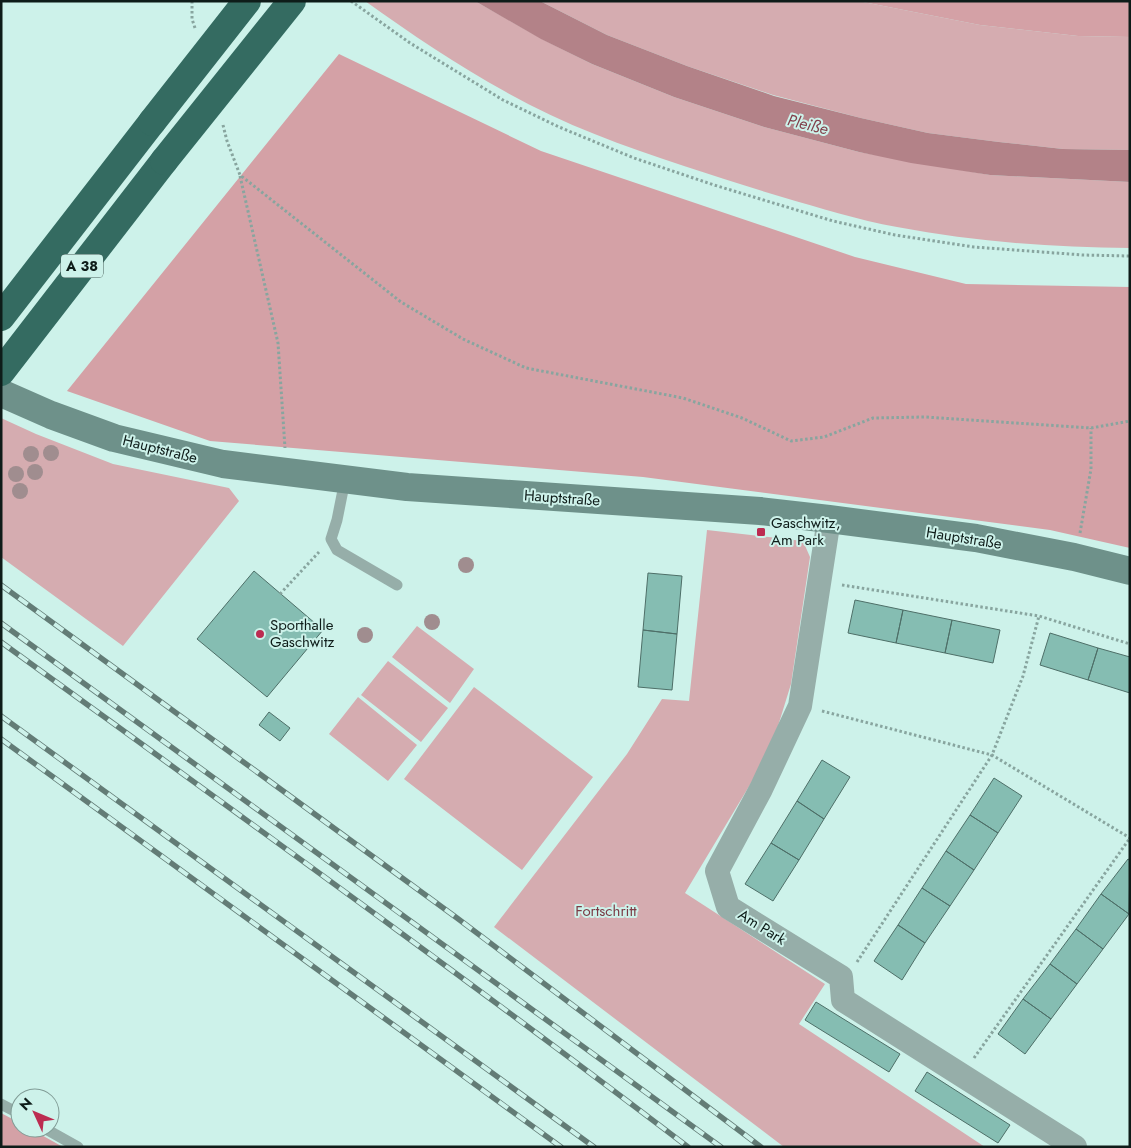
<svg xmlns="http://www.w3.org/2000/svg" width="1131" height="1148" font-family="Jost,sans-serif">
<rect width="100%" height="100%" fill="#cdf2ea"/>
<path fill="#d5acb0" d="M365 1H475L542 39 592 64 674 97 764 127 859 152 990 175 1130 182V248C1052 247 974 242 897 227 858 220 820 208 782 197 749 187 717 177 684 166 624 146 562 124 506 92 457 65 411 34 365 1Z
M540 1H858L980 25 1078 36 1130 37V150L1063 149 999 142 928 133 861 118 773 95 687 66 607 35Z
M1 418 36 434 113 464 229 488 239 501 123 646 1 557Z
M707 530 803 541 810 557 791 684 778 726 754 778 685 893 825 984 799 1024 985 1147H784L494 927 627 754 662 699 689 701Z
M417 626 474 669 450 703 392 657Z
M388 661 448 708 421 742 361 695Z
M474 687 593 777 522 870 404 779Z
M358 697 417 745 388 781 329 734Z"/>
<path fill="#d4a1a6" d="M858 1H1130V37L1078 36 980 25Z
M339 54 541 151 855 257 966 284 1130 287V548L1050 530 643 477 210 441 67 391Z
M1 1113 20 1123V1128H29L63 1147H1Z"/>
<path fill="#b38288" d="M475 1H540L607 35 687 66 774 96 861 118 928 133 999 142 1063 149 1130 150V182L990 175 911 163 859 152 764 127 674 97 592 64 541 39Z"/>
<path fill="#85bdb2" stroke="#4e6f68" d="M254 571 323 630 267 697 197 639Z
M648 573 682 576 677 634 643 630Z
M855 600 903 610 896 643 848 633Z
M903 610 952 620 945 653 896 643Z
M952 620 1000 630 993 663 945 653Z
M643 630 677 634 672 690 638 687Z
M1050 633 1098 648 1088 680 1040 665Z
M1098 648 1130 657V693L1088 680Z
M269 712 290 728 280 741 259 725Z
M822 760 850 777 824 819 797 801Z
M994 778 1022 796 998 833 970 815Z
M797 801 824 819 799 860 771 843Z
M970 815 998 833 974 870 946 851Z
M771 843 799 860 773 901 745 884Z
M946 851 974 870 950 906 922 888Z
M1128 859 1130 860 1129 914 1101 894Z
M922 888 950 906 925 943 898 925Z
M1101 894 1129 914 1103 949 1076 929Z
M898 925 925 943 902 980 874 961Z
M1076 929 1103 949 1077 984 1050 964Z
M1050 964 1077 984 1051 1019 1023 999Z
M1023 999 1051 1019 1025 1054 998 1034Z
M816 1002 900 1054 889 1072 805 1020Z
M927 1072 1010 1125 998 1143 915 1091Z"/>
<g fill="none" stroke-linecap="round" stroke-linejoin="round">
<path stroke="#88a59f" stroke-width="3" stroke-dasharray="2.5 2.5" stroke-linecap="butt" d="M192 1V19L195 28
M351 1 410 43 503 100 559 127 634 158 714 185 833 221 895 235 974 247 1083 255 1130 256
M223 125 227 141 240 175 401 302 463 339 526 368 683 398 742 418 791 441 824 437 873 418 925 417 1091 428 1130 421
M240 176 278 343 285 448
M1080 533 1091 469V428
M842 585 1039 616 1130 644
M280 594 319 552
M822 711 992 755 1130 838
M857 962 992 755 1023 676 1039 616
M974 1058 1130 838"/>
<path stroke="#96aea9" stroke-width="11" d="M345 480 337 520 331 539 337 550 397 585
M1 1104 20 1114
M44 1128 78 1147"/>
<path stroke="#96aea9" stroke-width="24" d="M829 519 800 706 761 789 717 871 728 907 841 977 843 1000 1075 1147"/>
<path stroke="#6e918a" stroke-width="28" d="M1 393 51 415 114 438 223 464 407 487 760 511 829 519 976 538 1074 557 1130 571"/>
<path stroke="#346b61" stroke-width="28" d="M1 317 152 122
M1 372 164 161"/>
<g stroke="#637c76" stroke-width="5.5">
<path id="rail" d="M1 585 457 918 761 1147
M1 623 721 1147
M1 642C231 809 462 975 688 1147
M1 716 594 1147
M1 739 561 1147"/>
</g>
<use href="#rail" stroke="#cdf2ea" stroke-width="4" stroke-dasharray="11" stroke-linecap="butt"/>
<path stroke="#346b61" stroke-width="28" d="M152 122 247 1
M164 161 292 1"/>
</g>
<g fill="#a08d8f">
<circle cx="51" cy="453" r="8"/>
<circle cx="31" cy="454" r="8"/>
<circle cx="35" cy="472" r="8"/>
<circle cx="16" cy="474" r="8"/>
<circle cx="20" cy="491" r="8"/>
<circle cx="466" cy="565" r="8"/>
<circle cx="432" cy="622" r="8"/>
<circle cx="365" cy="635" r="8"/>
</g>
<g fill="#bc2c51" stroke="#cdf2ea" stroke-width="2">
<rect x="756" y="527" width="10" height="10" rx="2.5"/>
<circle cx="260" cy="634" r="5"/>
</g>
<g text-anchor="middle" stroke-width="4" stroke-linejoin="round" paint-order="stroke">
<rect fill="#cdf2ea" stroke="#475c58" stroke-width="1" x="61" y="254.5" width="42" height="23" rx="4"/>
<g font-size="14" font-weight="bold" fill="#0e1c19">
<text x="82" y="271">A 38</text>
</g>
<g font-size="15" fill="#0e1c19" stroke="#cdf2ea">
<text transform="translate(160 449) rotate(14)" y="5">Hauptstraße</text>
<text transform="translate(562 498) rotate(4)" y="5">Hauptstraße</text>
<text transform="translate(964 538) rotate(9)" y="5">Hauptstraße</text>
<text transform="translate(762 927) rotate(32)" y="5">Am Park</text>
</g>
<g font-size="15" fill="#0e1c19" stroke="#cdf2ea" text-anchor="start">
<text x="771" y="528">Gaschwitz,<tspan x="771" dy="17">Am Park</tspan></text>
<text x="270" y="630">Sporthalle<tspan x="270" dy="17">Gaschwitz</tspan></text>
</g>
<g font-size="15" fill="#7b3a44" stroke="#cdf2ea">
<text x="606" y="916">Fortschritt</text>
</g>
<g font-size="16" font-style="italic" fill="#82404b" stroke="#cdf2ea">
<text transform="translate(808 124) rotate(14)" y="6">Pleiße</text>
</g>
</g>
<rect width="1131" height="1148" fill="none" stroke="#0e1c19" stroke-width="5"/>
<g transform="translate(35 1113) rotate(314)"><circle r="24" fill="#cdf2ea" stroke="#819c96"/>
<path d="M0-4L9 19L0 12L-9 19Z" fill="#bc2c51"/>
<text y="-8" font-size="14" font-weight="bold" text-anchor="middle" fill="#0e1c19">N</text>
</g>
</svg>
